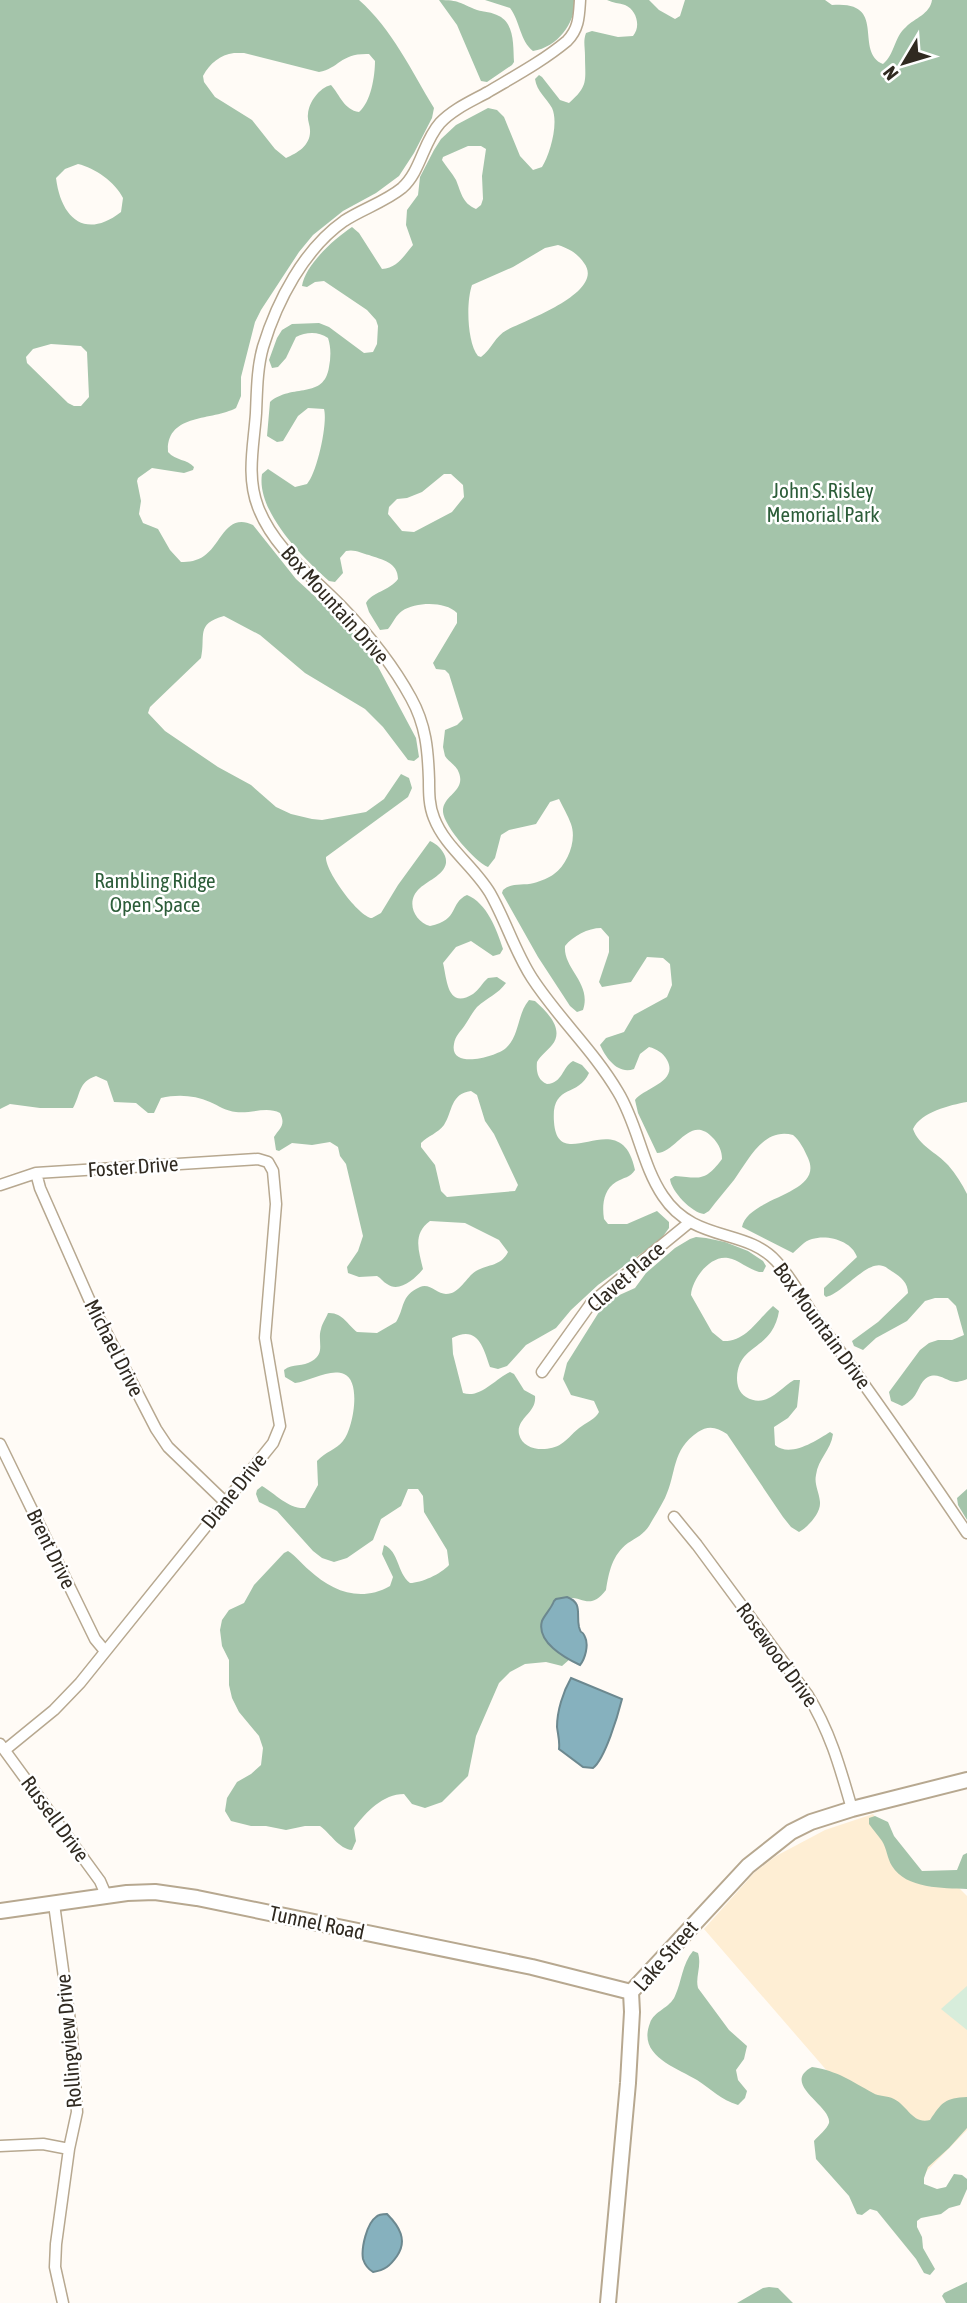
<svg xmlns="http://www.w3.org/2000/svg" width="967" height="2303" font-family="'Asap Condensed',sans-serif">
<rect width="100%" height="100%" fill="#fffbf6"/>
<path fill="#feeed4" d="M873 1814 930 1887 950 1879 967 1896V2130L920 2178 704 1929 755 1872 776 1856 825 1830Z"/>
<path fill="#d7eddb" d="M967 1986V2030L941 2009Z"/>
<path fill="#a4c4aa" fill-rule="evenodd" d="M0 0H359C392 29 411 70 434 108L432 118 414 153 399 176 376 193 343 211 313 235 299 252 261 310 255 322 241 377V396L236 408C212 421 166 413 168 452 176 461 187 459 194 467L193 470 184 473 152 468 138 478 137 481 141 501 139 514 143 523 158 529 170 550 181 562C189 562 197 561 204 556 221 545 226 512 253 525L296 579 346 625 375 661 416 738 419 757 414 761 408 760 383 727 365 709 305 673 260 635 224 616C195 624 206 636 201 658L150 707 148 713 165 731 218 767 251 785 276 807 291 814 312 819 322 820 366 812 384 799 401 774 409 778 412 788 408 797 326 857C325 871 359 917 372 918L381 913 398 885 430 841C437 844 442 849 445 856 451 872 430 879 420 888 405 901 414 921 430 926 460 920 449 903 467 895 487 903 497 930 503 949L500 954 493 956 471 941 456 947 443 963C447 979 447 1010 473 994 479 990 482 983 488 978L497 977 506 983C498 994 487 998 477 1007 472 1013 469 1019 465 1025 461 1031 455 1036 454 1044 449 1070 496 1057 506 1048 520 1035 517 1014 529 1000L535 1001C547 1012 565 1029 552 1045 547 1051 541 1055 537 1062 536 1072 538 1080 547 1084 563 1083 562 1067 573 1061L582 1065 589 1073C578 1098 551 1083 554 1122 558 1178 621 1101 635 1170 630 1178 624 1177 616 1182 603 1190 602 1206 604 1219L608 1224H627L657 1211 669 1222V1228L661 1239 598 1285 571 1310 556 1328 526 1345 507 1366 498 1369 490 1367C483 1347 478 1325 452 1338L453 1354 463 1393C480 1399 495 1379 510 1372L514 1374 524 1390 535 1396C537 1413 516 1418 519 1434 523 1452 549 1452 561 1444 569 1439 574 1431 582 1426 589 1421 595 1419 599 1412L594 1401 571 1395 563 1379 567 1363 599 1312 615 1297 635 1288 646 1273 675 1248 690 1239 696 1237 706 1238 725 1242 748 1251 763 1261 766 1266 763 1272H759C748 1269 739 1260 728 1258 710 1255 692 1279 691 1295L712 1332 723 1341C746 1342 757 1320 773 1306L779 1311C778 1318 775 1326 771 1332 757 1351 738 1351 737 1378 737 1385 739 1393 746 1397 766 1409 779 1389 794 1380H800L797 1407 788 1418 774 1427 775 1445C790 1458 816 1441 830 1432L833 1434C831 1450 818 1459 816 1475 814 1484 819 1492 820 1502 821 1513 808 1527 799 1532L791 1527 783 1517 727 1434C717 1427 708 1425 698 1432 671 1450 677 1473 665 1498 660 1508 654 1517 649 1526 644 1534 636 1538 628 1543 612 1555 609 1572 606 1590 590 1611 583 1596 566 1598 562 1598 558 1600 554 1601L541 1625 543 1636 570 1659 562 1666 546 1662 525 1664 510 1672 499 1683 476 1736 468 1776 442 1802 425 1808 412 1804 404 1794C383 1794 366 1812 354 1828L356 1841 352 1850C339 1849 331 1834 320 1826H305L286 1830 266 1826H251L231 1821 225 1811 227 1798 237 1782 251 1774 261 1765 263 1748 259 1736 239 1712 232 1698 229 1685V1660L222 1646 220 1630 222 1620 229 1610 244 1603 254 1585 284 1553 288 1551C296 1556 302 1564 309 1570 332 1591 360 1603 390 1586L393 1577 382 1554 384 1545C399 1551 397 1573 410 1583 421 1583 441 1574 449 1565L447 1550 424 1512 423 1496 418 1489H408L401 1506 381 1519 373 1540 347 1558 334 1562 322 1558 313 1551 277 1511 259 1502 256 1494 257 1490 262 1486C276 1494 288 1509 305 1508L318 1485 317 1461C325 1452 337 1449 343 1441 353 1430 362 1381 344 1374 330 1368 310 1381 295 1383L285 1377 284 1370C293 1363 303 1367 312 1361 326 1353 317 1341 321 1329 322 1324 326 1318 328 1313 342 1312 348 1325 357 1332L377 1333 396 1322C405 1308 400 1296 420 1287 430 1283 437 1294 446 1294 460 1294 466 1277 476 1271 489 1264 501 1266 508 1252L499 1240 465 1223 430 1221C412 1234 419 1251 423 1269 415 1279 399 1293 387 1284 383 1282 381 1278 377 1276L359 1277 348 1273 347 1267 358 1251 363 1236 346 1164 340 1156 338 1147 330 1142 312 1145 292 1143 279 1151 276 1150 274 1137C280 1128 286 1125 280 1113 267 1106 250 1114 236 1112 226 1111 219 1106 210 1102 195 1095 177 1094 161 1098L154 1113H148L136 1103 114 1102 107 1081 96 1076C78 1082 81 1094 73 1108H40L10 1104 0 1109ZM234 53H244L319 72C340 68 340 53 369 54L375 61C375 76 371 102 359 112 344 110 340 95 331 85 319 88 309 102 308 114 307 120 310 125 310 130 311 145 298 153 286 158L275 149 252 120 215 97 204 82 203 76C210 63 220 55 234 53ZM78 164C95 168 115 182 123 198L121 212C85 240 61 218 56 178L65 169ZM51 344 81 346 87 352 89 397 81 406H74L68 403 27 363 26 357 33 349ZM471 1091 477 1095 485 1121 494 1134 518 1185 515 1191 447 1197 441 1191 435 1165 421 1147V1143C428 1136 438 1133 444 1125 453 1111 450 1094 471 1091Z
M439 0C460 0 459 3 477 10 484 12 492 12 499 16 515 24 513 47 514 62L512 65 487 82 481 81 457 25Z
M485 0H576C574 24 558 47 533 51 520 41 520 21 510 8Z
M607 0H649L659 10 675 19 680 16 685 0H825L832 5C889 0 853 51 883 64 895 54 894 37 906 27 915 18 930 14 932 0H967V1102C950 1105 921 1112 913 1129 919 1146 936 1152 948 1165 956 1174 962 1184 967 1194V1379C965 1380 958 1382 956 1382 945 1381 939 1372 928 1377 917 1383 920 1398 902 1406L891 1401 889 1392 920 1350 929 1343 938 1340H952L964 1335 956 1306 948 1298H935L925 1301 907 1321 876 1338 863 1350 854 1346 852 1341 878 1322 908 1293C908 1283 901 1277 893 1272 889 1270 887 1267 883 1266 867 1260 843 1293 826 1297L824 1295V1288L857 1257C852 1241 828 1234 812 1239 804 1241 799 1248 793 1253L742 1227C748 1196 825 1195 808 1158 804 1149 800 1141 793 1135 763 1127 748 1161 734 1180 726 1190 717 1200 709 1211L704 1214C692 1213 671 1191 670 1179L675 1176C700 1178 705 1182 722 1159 722 1151 719 1145 714 1139 690 1112 677 1153 657 1153L638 1113 635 1100C644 1088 679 1082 667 1060 663 1053 657 1049 649 1047L640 1054 634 1069C618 1075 606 1058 600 1045L606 1038 624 1032 634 1015 667 997 672 985 670 964 663 958 647 957 631 982 602 987 599 982 609 952V937L601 928C588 928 573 936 565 946 563 969 592 983 583 1010L577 1012 570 1006 538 957 502 893 503 890C512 882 523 886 534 883 541 881 549 878 554 874 568 864 577 840 571 824 568 816 563 807 559 799L550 802 536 824 509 830 501 835 495 858 488 867C475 862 444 826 443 812 442 795 466 792 459 773 457 766 449 762 445 756L443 747 445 730 457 725 463 719 449 674 445 670 436 669 433 663 457 623V613C445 601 416 602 402 611 396 615 393 623 388 629L380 630 369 612 366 603C372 592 389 591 398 579 398 562 382 560 369 555 361 553 355 549 346 551L340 558 343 573 335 582 329 581C303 558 256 511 262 474L268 469 295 487 307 484C317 473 328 423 324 409L308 408 298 416 283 441 277 442 267 436 270 402C292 383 324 400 329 367 331 357 331 347 328 338 318 331 306 332 296 337L286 358 278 367 272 368 269 360 277 338 282 330 292 324 319 323 329 327 364 353 373 352 377 344 378 326 376 320 367 310 324 281 315 282 307 287 302 286C305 265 335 238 352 227L359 233 382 269C397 268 404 256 413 245L406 225 407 210 418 195 420 177 434 150 441 139 456 125 488 108 497 110 504 117 520 156 533 170 542 167C550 154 559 123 552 108 546 97 537 92 535 79L539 75 542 77 560 100 569 103C589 86 585 80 585 56 585 47 583 41 586 33L592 31 618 37 633 36C641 27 637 10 625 5 619 3 613 3 607 0ZM468 146H481L486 149 482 176 483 199 481 205 476 209C462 203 461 192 456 180 452 173 446 166 442 160L443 157ZM558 245C570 249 577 253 584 263 606 292 526 320 507 330 495 336 492 349 481 357L478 356C467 342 466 302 472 285L513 267 545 248ZM444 474H451L463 485 464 497 452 512 414 532 402 531 388 514 389 507 397 499 407 498 422 492Z
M967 1489V1520L958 1505 957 1498Z
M875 1816 888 1822 894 1836 922 1871 957 1870 963 1855 967 1853V1889C943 1888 906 1889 892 1866 887 1858 887 1849 882 1841 878 1835 873 1830 869 1824V1818Z
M693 1951 698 1953C702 1966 695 1977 698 1988L729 2030 747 2046 744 2059 736 2070 738 2080 747 2091 745 2098 738 2105C721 2100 711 2089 697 2080 676 2067 637 2056 650 2023 654 2011 670 2008 675 1996 682 1981 682 1964 693 1951Z
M812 2067C838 2071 851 2081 873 2093 879 2097 887 2095 894 2099 907 2105 913 2125 930 2120 942 2102 945 2098 967 2097V2128L949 2148 928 2167 924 2178V2184L937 2189 946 2187 954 2174 962 2175 967 2179V2189L960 2205 949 2208 941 2214 921 2218 917 2221V2227L922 2237 923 2248 935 2269 930 2275 924 2273 916 2259 877 2211 870 2209 862 2215 857 2214 849 2196 816 2159 814 2141C818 2136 827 2129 829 2123 832 2106 780 2084 812 2067Z
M967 2282V2303H946L942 2296 944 2293Z
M769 2287 778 2288 793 2303H737L763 2288Z"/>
<path fill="#86b1be" stroke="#6c888f" stroke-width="2" d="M567 1597C583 1603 576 1614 579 1627 582 1637 581 1628 585 1637 589 1645 585 1659 580 1665 565 1658 536 1642 542 1621 545 1614 551 1609 554 1601L556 1599Z
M571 1678 622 1699C618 1715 605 1759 593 1768L583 1767 559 1749C560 1741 558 1735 557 1727 557 1711 563 1692 571 1678Z
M387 2214C399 2226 408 2240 397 2256 390 2266 385 2270 373 2272 368 2269 365 2265 363 2259 361 2248 367 2223 376 2217 379 2214 383 2214 387 2214Z"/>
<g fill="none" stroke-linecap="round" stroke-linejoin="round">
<g stroke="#b7a890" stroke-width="13">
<path id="street" d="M580 0C579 16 579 29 567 41 543 61 515 76 488 92 472 101 453 109 440 123 423 142 421 171 402 188 385 202 362 209 344 221 304 249 277 301 263 347 257 368 257 391 256 413 254 444 246 476 258 507 274 549 312 576 342 607 369 635 393 665 411 698 426 725 428 750 429 780 429 793 429 806 434 818 445 847 474 866 490 893 506 921 515 952 532 978 558 1018 594 1051 618 1092 638 1125 642 1165 663 1196 694 1243 746 1228 776 1261 793 1279 804 1303 819 1323 871 1392 919 1462 967 1533
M36 1173 40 1188 89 1299 156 1429 168 1447 224 1501
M0 1185 36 1173 258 1159 268 1162 273 1171 276 1204 265 1338 280 1426 273 1443 80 1683 54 1710 5 1750
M542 1372 592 1302 690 1222
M0 1444 95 1639 105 1651
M674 1517 697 1545 807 1694C830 1731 840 1767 852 1809
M0 1744 100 1881 106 1895
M54 1904 72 2036 77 2112 69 2149 56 2244 55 2267 63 2303
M0 2146 43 2144 69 2149"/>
</g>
<g stroke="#b7a890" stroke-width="18">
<path id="secondary" d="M0 1911 127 1893 155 1892 197 1898 532 1967 631 1992
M608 2303 628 2083 632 2012 631 1992 748 1866 791 1832 811 1822 852 1809 967 1780"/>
</g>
<use href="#street" stroke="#fff" stroke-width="10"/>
<use href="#secondary" stroke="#fff" stroke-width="14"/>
</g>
<g text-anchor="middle" stroke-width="5" stroke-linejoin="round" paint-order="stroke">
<g font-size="21" fill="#2c5d39" stroke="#fff">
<text x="823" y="498">John S. Risley<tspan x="823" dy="24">Memorial Park</tspan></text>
<text x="155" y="888">Rambling Ridge<tspan x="155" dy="24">Open Space</tspan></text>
</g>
<g font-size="21" fill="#302a21" stroke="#fff">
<text transform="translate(335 605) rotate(48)" y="7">Box Mountain Drive</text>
<text transform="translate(133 1167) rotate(-4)" y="7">Foster Drive</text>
<text transform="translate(626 1277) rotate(-41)" y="7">Clavet Place</text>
<text transform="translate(822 1326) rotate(54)" y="7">Box Mountain Drive</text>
<text transform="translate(114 1348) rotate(63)" y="7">Michael Drive</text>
<text transform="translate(234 1491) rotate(-51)" y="7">Diane Drive</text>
<text transform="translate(51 1549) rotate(64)" y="7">Brent Drive</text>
<text transform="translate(777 1655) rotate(54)" y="7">Rosewood Drive</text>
<text transform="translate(55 1819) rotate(54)" y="7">Russell Drive</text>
<text transform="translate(317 1923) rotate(12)" y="7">Tunnel Road</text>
<text transform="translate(666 1956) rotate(-49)" y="7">Lake Street</text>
<text transform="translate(69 2041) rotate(-95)" y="7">Rollingview Drive</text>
</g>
</g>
<g transform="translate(904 63) rotate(232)" stroke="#ffffff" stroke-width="5" paint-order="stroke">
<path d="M0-5L12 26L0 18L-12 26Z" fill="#302a21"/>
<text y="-10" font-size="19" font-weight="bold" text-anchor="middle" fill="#302a21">N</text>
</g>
</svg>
